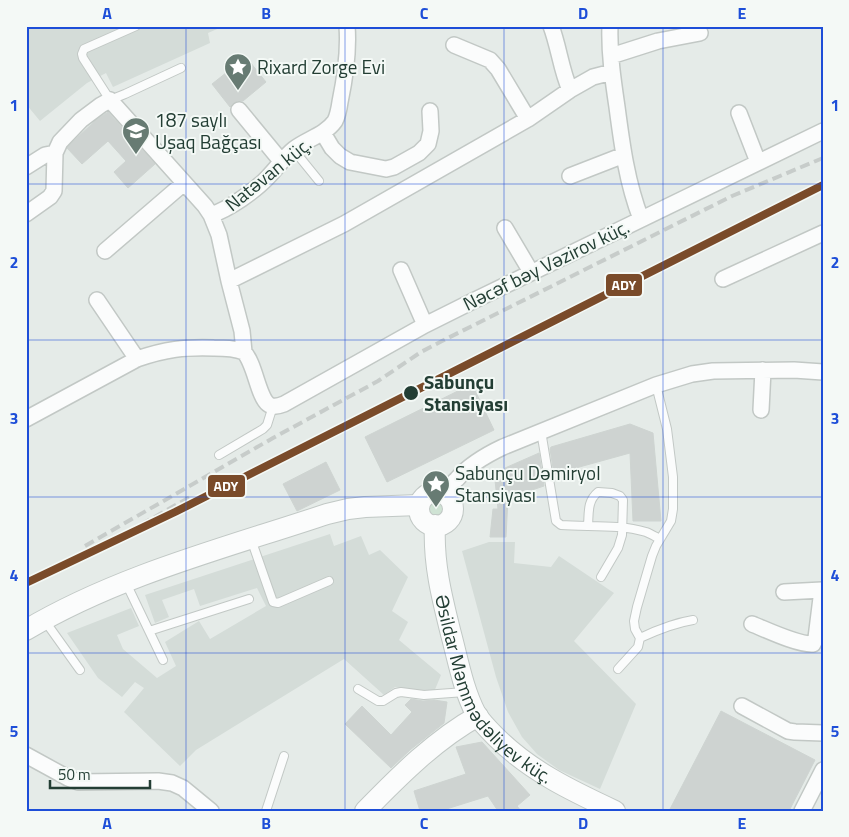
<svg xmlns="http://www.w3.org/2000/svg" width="849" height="837" font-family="'Titillium Web',sans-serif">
<rect width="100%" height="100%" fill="#e5ebe8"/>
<path fill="#d4dcd8" d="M26 26H224L208 33 210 43 113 87 106 73 87 83 40 121 26 104Z
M330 534 334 546 361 536 369 555 380 550 408 577 392 611 408 622 399 640 441 675 434 692 395 687 384 695 344 659 196 750 180 766 124 712 144 688 135 682 122 697 98 678 67 633 131 608 139 626 117 635 123 649 157 678 176 666 165 642 199 621 210 639 266 606 257 588 200 606 194 589 162 600 169 617 155 623 145 595Z
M489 542H515L514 563 551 567 559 556 614 593 574 641 636 704 600 789 559 770 537 754 522 737 508 712 496 677 462 551Z"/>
<path fill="#cfe3d4" d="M426 508a10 10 0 1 1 20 0a10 10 0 1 1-20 0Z"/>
<path fill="#ced3d1" stroke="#ced4d1" d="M246 57 266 82 243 101H237L233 103 230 107 212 84Z
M108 112 155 164 128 188 114 172 126 161 108 141 82 164 67 148 78 137 96 120Z
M472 384 494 430 387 482 365 437Z
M630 424 653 433 661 521H633L630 453 554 474 550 449 551 447Z
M539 453 544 486 508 498 506 537H490L493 509H498L495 480 508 478 505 468Z
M326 462 340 490 297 511 283 484Z
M411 699 423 701 434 700 447 702 444 723 410 750 391 768 345 724 362 706 391 735 412 712 405 705Z
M721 711 815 760 789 811H669Z
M482 742 530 795 517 806 521 811H498L488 796 440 811H420L414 791 466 774 456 747Z"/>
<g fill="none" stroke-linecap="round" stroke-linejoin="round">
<g stroke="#c2c8c5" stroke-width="10">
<path id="lane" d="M136 26 84 49 82 54 83 58 110 100 125 94 181 68
M293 149 319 181
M541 431 556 521 561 525C589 527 619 524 646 532 651 534 656 537 660 539
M219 455 263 429 267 425 273 406
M588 526C589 513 587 501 598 492L612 493 620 496 623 500 622 535 618 548 601 577
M251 539 273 602 278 603 329 581
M126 583 163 660
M45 621 80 670
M149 631 249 599
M640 638C657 630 674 623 693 620
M618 669 638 647 640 638 635 629 634 621 637 607 652 556 656 546 671 521 673 509V477L667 429 656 385
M358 689 378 701H383L396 693 401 692 424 695 465 692
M266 811 284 756"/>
</g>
<g stroke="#c2c8c5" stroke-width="18">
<path id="street" d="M551 26C559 47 561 70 570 90
M610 26C609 53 613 80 617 107 622 145 627 183 641 219
M454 45 490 60 498 69 528 119
M611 56 658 41 700 33
M239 110 281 161
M739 113 758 162
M323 133 332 148 340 156 350 162 386 169 394 167 419 153 428 144 431 131 430 111
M26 167 45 155 55 153
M570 176 624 155
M26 214 50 197 54 191 55 153 60 142 81 120 101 105 110 100 205 206 211 215
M505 228 531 272
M105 251 184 183
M401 270 425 325
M723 279 823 233
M229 281 344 224 528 119 570 90 593 77 612 72
M97 300 137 359
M244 352 242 331 229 281 219 235 211 215C229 209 255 191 268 177 277 168 284 157 294 149 307 139 325 135 335 121 338 115 339 109 340 102 345 78 349 51 347 26
M761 410 763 370
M26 419 137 359C166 349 184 347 214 348 224 348 234 348 244 352 255 364 258 396 268 404 273 408 279 406 284 404L425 325 473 301 823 131
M445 495C449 489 452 483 457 479 469 465 486 455 503 447L656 385 692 374 713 371 794 370 823 372
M752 624C767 630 798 645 813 644L816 638 822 590 784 592
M742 706 788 731 795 732 823 733
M26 755 68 778 78 782 158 781 172 783 183 788 211 811
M802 811 823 770"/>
</g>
<g stroke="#c1c8c5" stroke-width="22">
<g id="secondary">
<circle cx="436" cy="509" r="17"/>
<path id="s1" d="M435 525C433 563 442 598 451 634 458 660 463 689 476 714 481 722 489 730 496 737 530 771 572 791 615 811"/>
<path d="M26 630C119 575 225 548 327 514L348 509 365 507 419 505"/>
<path d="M365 811C398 777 436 739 478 716"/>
</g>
</g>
<use href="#lane" stroke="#fbfcfc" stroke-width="8"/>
<use href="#street" stroke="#fbfcfc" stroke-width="15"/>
<use href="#secondary" stroke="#fbfcfc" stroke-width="20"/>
<path stroke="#c7ccca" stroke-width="4" stroke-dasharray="10 5" stroke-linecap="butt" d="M85 546 273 438 378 381 421 352 442 341 732 196 823 158
M89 554 190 497"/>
<g stroke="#f4f9f6" stroke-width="11">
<path id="rail-1" d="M26 583 175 512 823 185"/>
</g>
<use href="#rail-1" stroke="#7a4b2a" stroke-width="8"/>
</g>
<path fill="none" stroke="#1d4ed8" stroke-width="1" stroke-opacity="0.55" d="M186 26V811M345 26V811M504 26V811M663 26V811M26 184H823M26 340H823M26 497H823M26 653H823"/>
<defs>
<g id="sight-pin" transform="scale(1.4375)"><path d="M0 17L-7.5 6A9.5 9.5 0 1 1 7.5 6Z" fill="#677b73" stroke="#f4f9f6"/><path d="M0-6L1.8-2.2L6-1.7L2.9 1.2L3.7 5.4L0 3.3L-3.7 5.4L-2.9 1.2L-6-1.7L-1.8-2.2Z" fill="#fff"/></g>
<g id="school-pin" transform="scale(1.4375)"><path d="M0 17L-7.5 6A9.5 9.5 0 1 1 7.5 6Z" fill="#677b73" stroke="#f4f9f6"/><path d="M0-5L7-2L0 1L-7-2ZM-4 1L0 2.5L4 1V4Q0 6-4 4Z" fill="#fff"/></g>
</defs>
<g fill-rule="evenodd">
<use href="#sight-pin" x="238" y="67"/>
<use href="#school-pin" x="136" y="131"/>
<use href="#sight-pin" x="436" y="484"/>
</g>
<circle fill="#233e34" stroke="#f4f9f6" stroke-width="2" cx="411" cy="393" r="8"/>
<g text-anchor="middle" stroke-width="4" stroke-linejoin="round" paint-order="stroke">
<g font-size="19" fill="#233e34" stroke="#f4f9f6" text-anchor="start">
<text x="257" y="74">Rixard Zorge Evi</text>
<text x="155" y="127">187 saylı<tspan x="155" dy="22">Uşaq Bağçası</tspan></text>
<text x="455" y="480">Sabunçu Dəmiryol<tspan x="455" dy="22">Stansiyası</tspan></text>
</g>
<g font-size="19" fill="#233e34" stroke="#f4f9f6">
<text transform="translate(268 174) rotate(-39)" y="7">Natəvan küç.</text>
<text transform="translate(546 265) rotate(-26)" y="7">Nəcəf bəy Vəzirov küç.</text>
<text dy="7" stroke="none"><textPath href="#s1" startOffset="182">Əsildar Məmmədəliyev küç.</textPath></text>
</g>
<g font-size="19" font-weight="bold" fill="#233e34" stroke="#f4f9f6" text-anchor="start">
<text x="424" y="389">Sabunçu<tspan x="424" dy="22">Stansiyası</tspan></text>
</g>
</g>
<g stroke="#f4f9f6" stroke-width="2">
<rect x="605" y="273" width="38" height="24" rx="5" fill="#7a4b2a"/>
<rect x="207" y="474" width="39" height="24" rx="5" fill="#7a4b2a"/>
</g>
<g font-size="14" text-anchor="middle" font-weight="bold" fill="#fff">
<text x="624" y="290">ADY</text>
<text x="226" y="491">ADY</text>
</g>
<rect width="849" height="837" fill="none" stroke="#f4f9f6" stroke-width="55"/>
<path d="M50 780v8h100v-8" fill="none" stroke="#233e34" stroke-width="2.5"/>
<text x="58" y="780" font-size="15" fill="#233e34" stroke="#f4f9f6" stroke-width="4" paint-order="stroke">50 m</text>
<rect x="28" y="28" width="794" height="782" fill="none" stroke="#1d4ed8" stroke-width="2"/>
<g font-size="16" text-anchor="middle" font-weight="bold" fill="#1d4ed8">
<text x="107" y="19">A</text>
<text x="266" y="19">B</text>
<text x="424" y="19">C</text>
<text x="583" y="19">D</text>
<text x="742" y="19">E</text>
<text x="14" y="111">1</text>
<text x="835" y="111">1</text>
<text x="14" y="268">2</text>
<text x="835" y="268">2</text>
<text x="14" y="424">3</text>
<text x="835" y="424">3</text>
<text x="14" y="581">4</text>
<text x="835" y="581">4</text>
<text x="14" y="737">5</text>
<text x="835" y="737">5</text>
<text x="107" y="829">A</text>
<text x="266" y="829">B</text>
<text x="424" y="829">C</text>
<text x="583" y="829">D</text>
<text x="742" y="829">E</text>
</g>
</svg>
